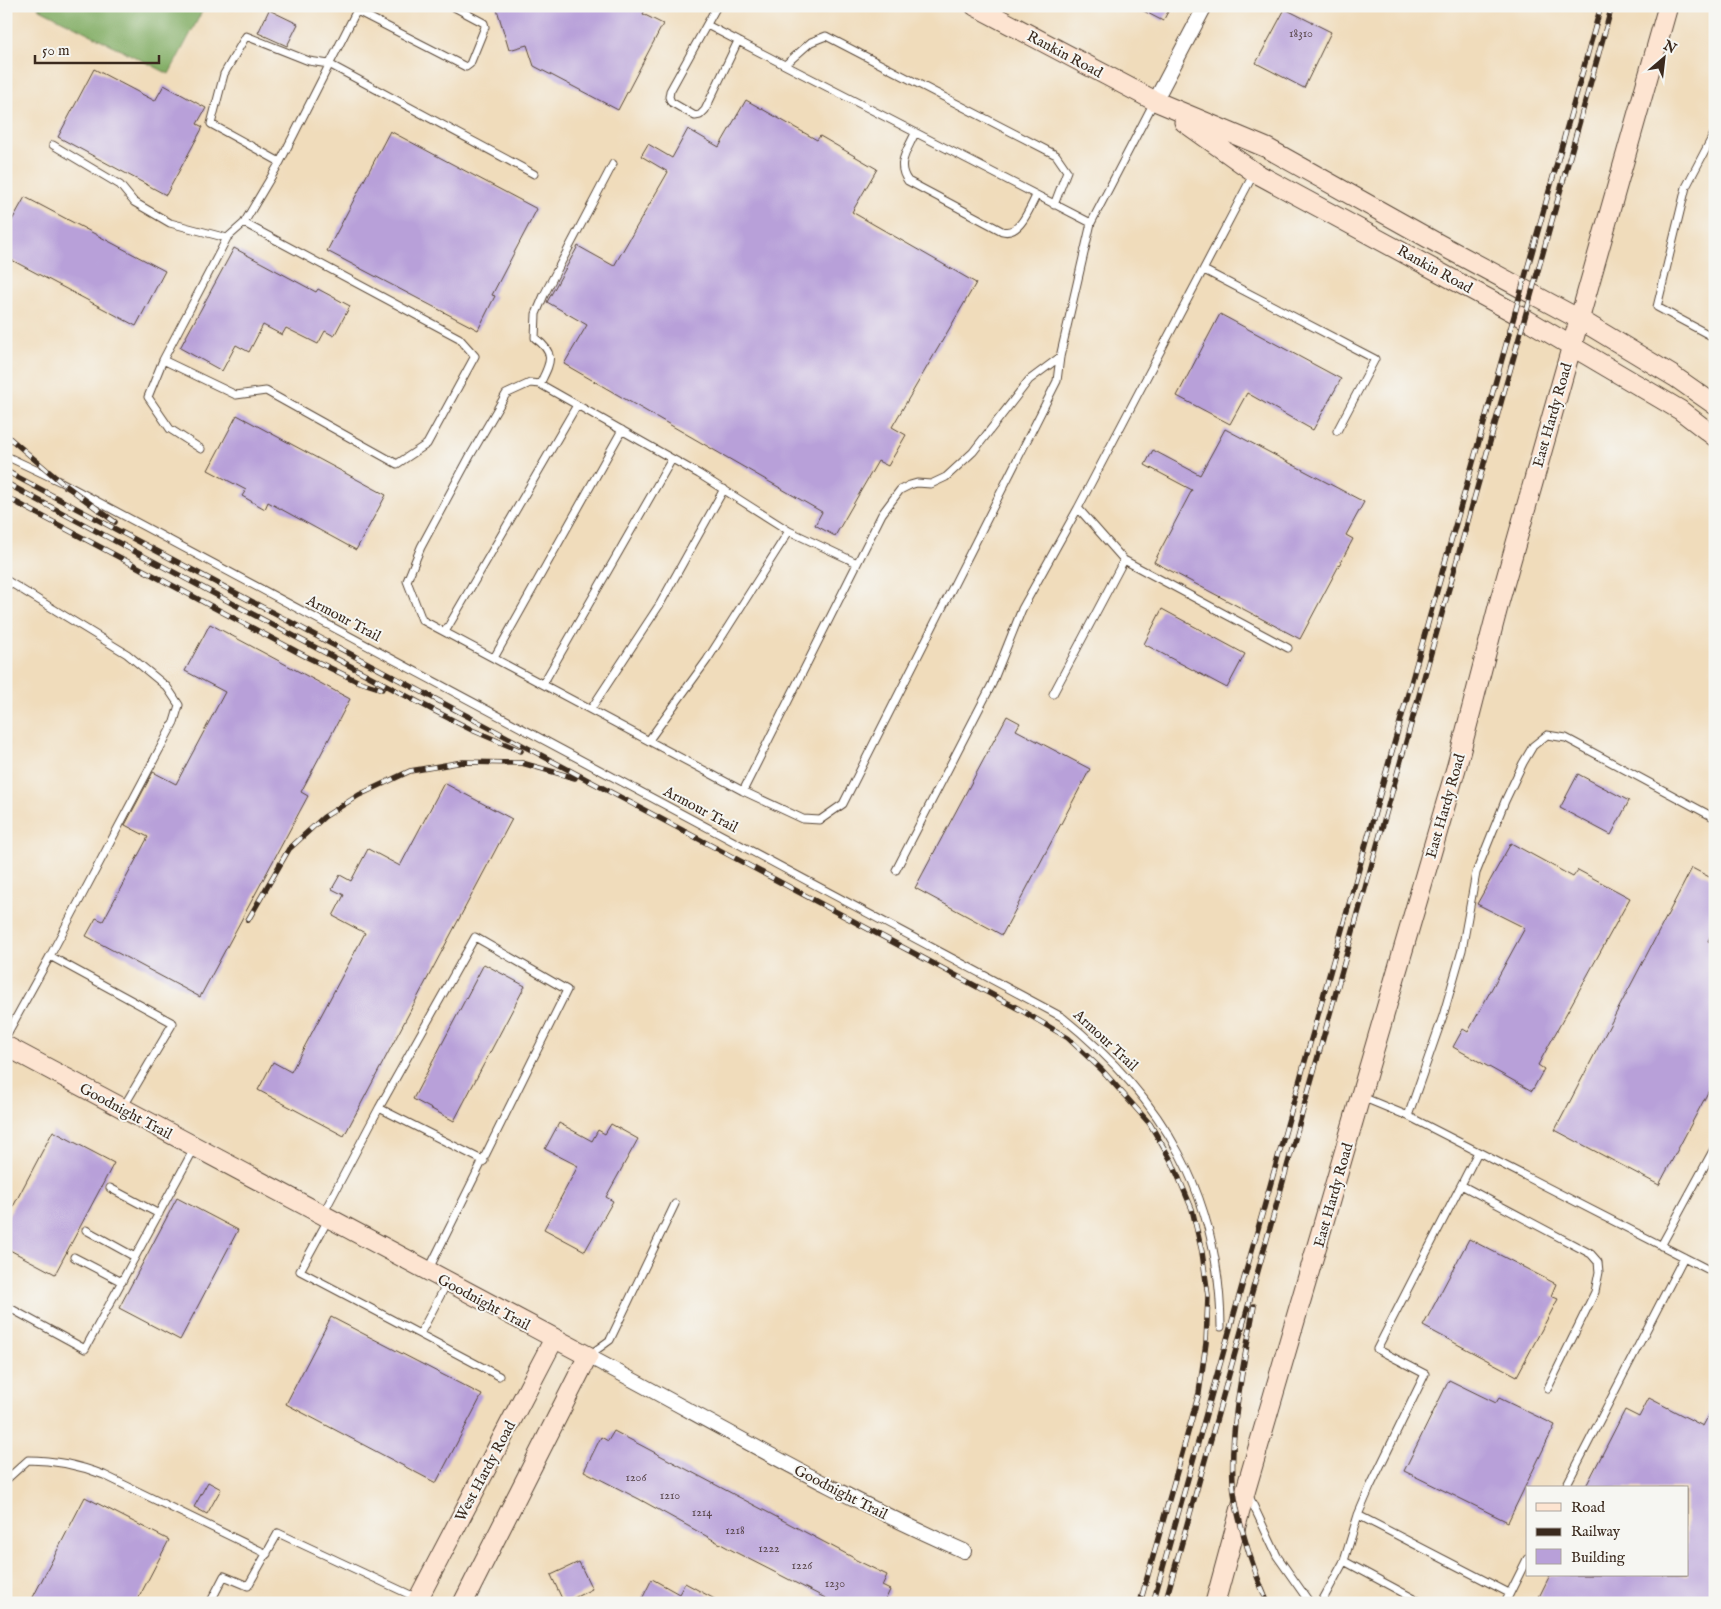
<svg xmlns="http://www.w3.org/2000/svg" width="1721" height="1609" font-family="'IM FELL English',serif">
<rect width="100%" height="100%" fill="#f6f6f2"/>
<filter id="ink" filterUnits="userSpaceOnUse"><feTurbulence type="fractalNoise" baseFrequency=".02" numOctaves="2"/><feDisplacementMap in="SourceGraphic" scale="10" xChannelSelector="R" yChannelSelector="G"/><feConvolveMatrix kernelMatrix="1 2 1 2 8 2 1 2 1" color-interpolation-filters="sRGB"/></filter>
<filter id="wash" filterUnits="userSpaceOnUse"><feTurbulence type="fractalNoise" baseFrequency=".0096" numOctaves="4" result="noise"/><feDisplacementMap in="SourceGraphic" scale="20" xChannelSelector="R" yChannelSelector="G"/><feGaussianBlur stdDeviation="1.12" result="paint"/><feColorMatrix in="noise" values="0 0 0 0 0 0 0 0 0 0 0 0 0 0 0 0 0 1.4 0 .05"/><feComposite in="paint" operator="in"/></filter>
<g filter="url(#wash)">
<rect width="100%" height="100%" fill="#f0dcbb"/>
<path fill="#82ad65" stroke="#5e6c42" d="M39 6H205L169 74 38 8Z"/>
<g id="blocks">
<path fill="#b8a0d9" d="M496 6H647L643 14 663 24 618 110 534 66 527 45 509 50Z
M1134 6H1171L1163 21Z
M1285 9 1331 32 1304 88 1256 63Z
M269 10 298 24 287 46 258 33Z
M94 69 155 101 164 85 206 108 197 124 203 127 166 195 58 137Z
M746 100 817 140 820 136 877 169 852 212 976 283 892 427 906 435 888 466 878 461 835 536 815 525 822 512 564 364 587 325 547 302 578 246 614 266 668 172 641 156 648 144 672 158 688 129 719 147Z
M390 131 537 209 492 295 495 296 478 330 327 251Z
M25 197 165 271 136 326 6 257V231Z
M234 248 316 292 318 289 350 306 334 336 325 331 318 344 286 328 282 335 263 325 249 352 236 345 222 371 180 348Z
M1220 314 1341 379 1313 430 1247 393 1230 424 1177 396Z
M237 415 386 495 356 550 268 502 265 509 242 496 246 490 208 470Z
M1225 429 1364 502 1346 535 1353 539 1300 639 1154 562 1192 490 1145 465 1153 450 1200 475Z
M1162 609 1245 654 1227 688 1144 644Z
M210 624 350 699 301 792 308 796 200 997 86 936 96 918 103 921 148 837 125 825 153 772 176 784 225 692 185 671Z
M1007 716 1020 723 1016 730 1090 769 1002 935 915 888Z
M1578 774 1629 801 1611 835 1560 808Z
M444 783 512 819 344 1136 258 1090 273 1062 291 1072 365 933 333 916 344 895 332 889 340 875 351 881 368 849 400 866Z
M1511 843 1573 877 1578 870 1630 898 1538 1065 1544 1069 1532 1091 1453 1047 1463 1029 1468 1032 1525 928 1477 904Z
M1692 868 1715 880V927L1708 941 1715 945V1079L1659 1185 1555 1130Z
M484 964 525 986 454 1121 413 1099Z
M559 1123 592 1141 598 1130 605 1134 611 1124 638 1139 606 1197 613 1201 585 1251 544 1229 578 1166 545 1149Z
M53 1131 114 1163 55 1274 6 1248V1220Z
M177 1198 238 1230 180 1340 119 1308Z
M1469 1239 1556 1284 1551 1296 1558 1299 1517 1376 1423 1326Z
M331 1317 482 1395 436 1483 286 1404Z
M1449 1380 1496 1403 1499 1398 1555 1425 1508 1522 1404 1471Z
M1649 1398 1703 1426 1715 1403V1603H1536L1550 1575H1687V1488H1585L1625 1410 1639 1417Z
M614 1431 839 1550 854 1558V1559L887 1575 882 1586 890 1590 884 1603H835L737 1553 639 1499 584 1471 601 1437 608 1441Z
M208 1482 221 1489 207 1514 194 1507Z
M85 1497 169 1540 136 1603H30Z
M579 1562 592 1589 564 1603 551 1575Z
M652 1579 679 1594 685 1583 722 1603H640Z"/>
</g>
</g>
<g filter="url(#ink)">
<use href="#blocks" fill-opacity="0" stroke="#564536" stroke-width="1"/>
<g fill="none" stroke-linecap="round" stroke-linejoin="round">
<g stroke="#564536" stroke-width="9">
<path id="lane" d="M717 6 670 91 669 97 671 102 695 116 700 115 705 110 738 41
M357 11 466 67 470 64 485 27 484 23 452 6
M707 25 1091 223
M785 65 811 42 826 36 1056 155 1067 171 1054 205
M1715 132 1686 187 1657 307 1715 338
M915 133C908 150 895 164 908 181L1002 231C1020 236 1029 209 1036 196
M53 145 120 185 134 202 170 223 227 238
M280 162 211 124 224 74 246 36 309 61 329 64 534 174
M613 164 544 295 536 314 535 338C557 354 550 363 540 384L530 383 506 394 470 456 421 547 407 581 422 620 743 791 803 819 820 820 843 804 1057 381 1060 357 1091 223 1154 102
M1254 173 1078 508 1124 560 1288 648
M1204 270 1375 359 1337 431
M163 360 236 395 266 391 397 464 427 444 475 356 459 338 244 223
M540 384 699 474 789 531 707 660 649 740
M201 449 170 429 148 397 163 360 227 238 244 223 280 162 359 6
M6 456 61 482 1062 1017C1163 1098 1220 1196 1221 1327
M789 531 857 563
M6 580 127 654 167 687 179 705 174 722 50 956
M445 632 577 405
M494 658 622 430
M543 684 672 459
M1053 694 1124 560
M591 709 660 604 724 489
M743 791 882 514 900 490 910 485 917 483 931 484 946 477 973 452 1029 380 1060 357
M896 870 992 684 1022 609 1078 508
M6 1036 50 956 173 1023 124 1106
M1362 1097 1408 1116 1715 1273
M379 1108 484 1161
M1408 1116 1443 1016 1462 950 1476 873 1505 801 1523 763 1533 746 1547 735 1566 738 1715 818
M1461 1185 1591 1254 1598 1262 1599 1272 1595 1292 1548 1388
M110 1188 159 1214
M323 1214 379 1108 475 937 567 990 429 1269
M329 1218 300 1271 499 1376
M86 1230 135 1257
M1661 1246 1715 1147
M74 1257 122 1282
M6 1306 85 1349 195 1147
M420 1334 447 1283
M588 1356 610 1340 675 1204
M6 1480 28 1460C56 1460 79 1465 104 1475L267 1554
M1565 1488 1684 1257
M1248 1494 1277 1556 1310 1603
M1358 1515 1509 1593
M1344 1561 1422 1603
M210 1603 224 1576 248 1586 278 1533 417 1598
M1321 1603 1344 1561 1358 1515 1370 1487 1425 1374 1377 1349 1478 1152
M1505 1603 1527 1559"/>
</g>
<g stroke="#564536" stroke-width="16">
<path id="street" d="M1155 101 1205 6
M588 1356C713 1422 834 1494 964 1551"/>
</g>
<g stroke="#564536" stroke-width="21">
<path id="secondary" d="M975 6 1155 101 1267 148 1437 243 1579 319 1675 377 1715 405
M1184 122 1254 172 1524 318 1680 410 1715 437
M6 1046 588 1356 463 1603
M416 1603 554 1339
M1215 1603 1246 1489 1457 765 1499 603 1668 6"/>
</g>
<use href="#lane" stroke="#fff" stroke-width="7"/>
<use href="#street" stroke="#fff" stroke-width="14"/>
<use href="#secondary" stroke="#fde4d1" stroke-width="19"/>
<g stroke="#3b2a1e" stroke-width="5.5">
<path id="rail" d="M6 435 61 482 115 522
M6 471 1019 1009 1068 1038 1102 1070 1150 1124 1172 1162 1192 1209 1202 1252 1208 1296 1206 1343 1199 1393 1140 1603
M6 483 431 709 472 730 521 751
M6 497 305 656 357 681 382 689
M248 920 289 849 324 817 359 795 410 771 463 762 522 763 575 778
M1254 1306C1244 1364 1230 1424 1233 1483 1235 1507 1242 1530 1249 1553 1255 1570 1260 1587 1268 1603
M1153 1603 1601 6
M1165 1603 1612 6"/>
</g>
<use href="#rail" stroke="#f6f6f2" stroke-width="4" stroke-dasharray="11" stroke-linecap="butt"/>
</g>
</g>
<g text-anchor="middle" stroke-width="4" stroke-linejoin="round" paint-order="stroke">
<g font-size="12" fill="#5a484d">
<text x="1301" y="37">18310</text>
<text x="636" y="1481">1206</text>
<text x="670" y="1499">1210</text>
<text x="702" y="1516">1214</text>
<text x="735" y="1534">1218</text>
<text x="769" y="1552">1222</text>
<text x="802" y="1569">1226</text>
<text x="835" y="1587">1230</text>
</g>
<g font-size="15" fill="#3b2a1e" stroke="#f6f6f2">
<text transform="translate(1065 54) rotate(28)" y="5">Rankin Road</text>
<text transform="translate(1435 269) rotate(29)" y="5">Rankin Road</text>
<text transform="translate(1552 415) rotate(-74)" y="5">East Hardy Road</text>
<text transform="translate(344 618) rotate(28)" y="5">Armour Trail</text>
<text transform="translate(1445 806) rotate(-74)" y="5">East Hardy Road</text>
<text transform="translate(701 809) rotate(28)" y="5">Armour Trail</text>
<text transform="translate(1106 1040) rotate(43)" y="5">Armour Trail</text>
<text transform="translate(126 1111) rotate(28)" y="5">Goodnight Trail</text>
<text transform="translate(1333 1195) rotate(-74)" y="5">East Hardy Road</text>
<text transform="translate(484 1302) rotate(28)" y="5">Goodnight Trail</text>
<text transform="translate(485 1471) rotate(-62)" y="5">West Hardy Road</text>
<text transform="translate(841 1492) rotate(27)" y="5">Goodnight Trail</text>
</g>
</g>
<rect width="1721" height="1609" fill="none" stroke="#f6f6f2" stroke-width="25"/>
<rect x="1526" y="1486" width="162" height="90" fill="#f6f6f2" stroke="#aba49d"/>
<rect x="1536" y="1503" width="25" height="8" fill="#fde4d1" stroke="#aba49d"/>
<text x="1571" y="1512" font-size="15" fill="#3b2a1e">Road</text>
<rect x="1536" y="1528" width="25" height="8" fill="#3b2a1e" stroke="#aba49d"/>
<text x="1571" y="1536" font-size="15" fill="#3b2a1e">Railway</text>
<rect x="1536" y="1549" width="25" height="15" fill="#b8a0d9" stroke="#aba49d"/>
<text x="1571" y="1562" font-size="15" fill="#3b2a1e">Building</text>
<g transform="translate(1664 58) rotate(28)" stroke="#f6f6f2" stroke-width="4" paint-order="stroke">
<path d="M0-4L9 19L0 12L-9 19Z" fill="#3b2a1e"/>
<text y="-8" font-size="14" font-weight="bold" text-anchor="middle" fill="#3b2a1e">N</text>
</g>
<path d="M35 55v8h124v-8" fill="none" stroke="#3b2a1e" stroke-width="2.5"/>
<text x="42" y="55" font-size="15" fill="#3b2a1e" stroke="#f6f6f2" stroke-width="4" paint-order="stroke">50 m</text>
</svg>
